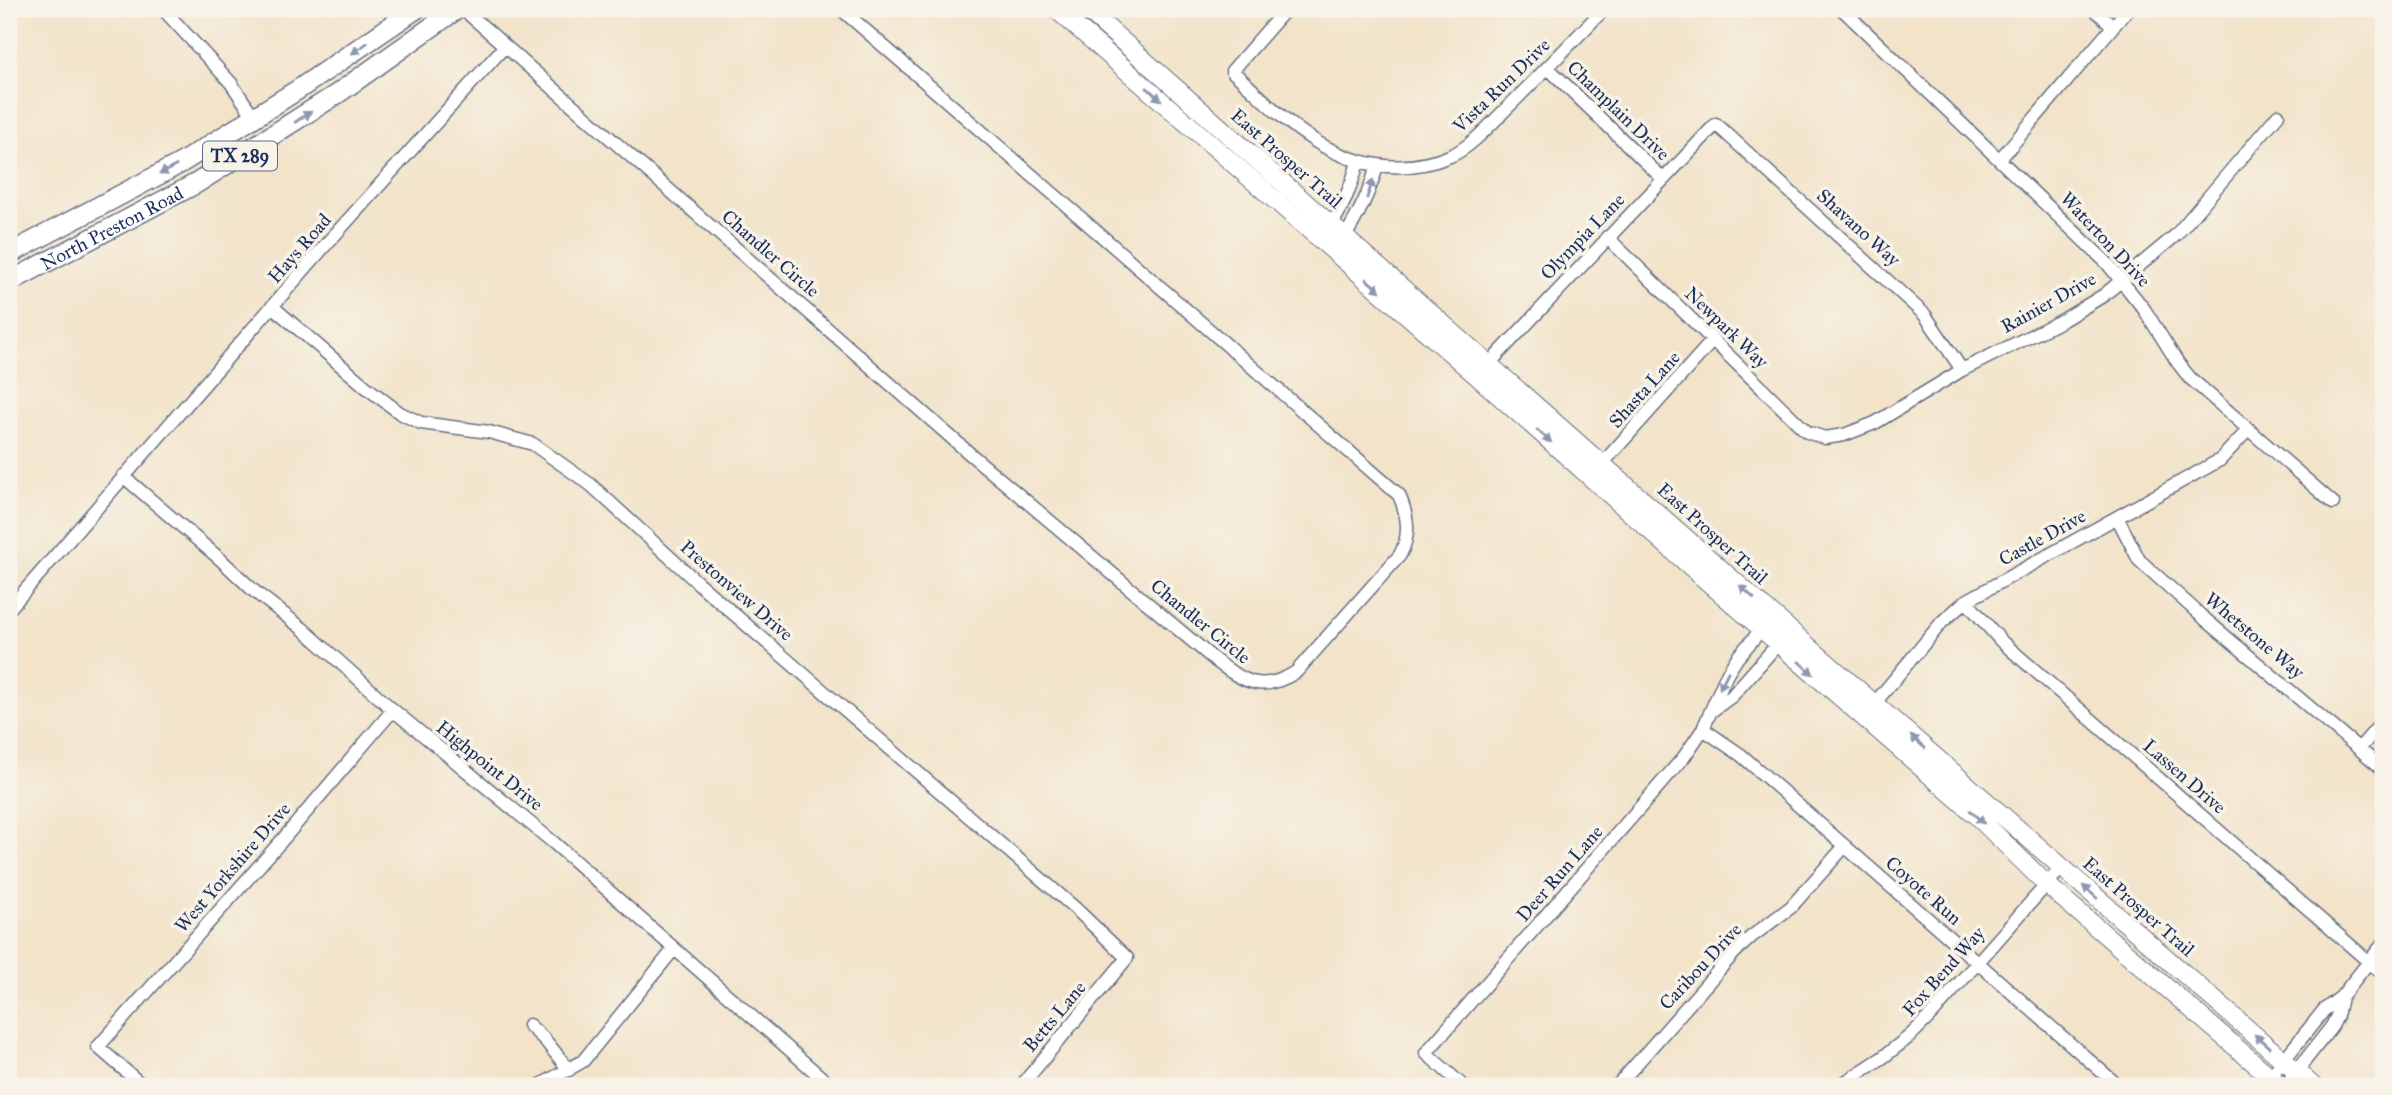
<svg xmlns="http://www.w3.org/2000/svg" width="2392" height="1095" font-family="'IM FELL Great Primer',serif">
<rect width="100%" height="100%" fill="#f7f3e8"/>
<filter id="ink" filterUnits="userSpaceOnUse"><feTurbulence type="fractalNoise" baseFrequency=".0143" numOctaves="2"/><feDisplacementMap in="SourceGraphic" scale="14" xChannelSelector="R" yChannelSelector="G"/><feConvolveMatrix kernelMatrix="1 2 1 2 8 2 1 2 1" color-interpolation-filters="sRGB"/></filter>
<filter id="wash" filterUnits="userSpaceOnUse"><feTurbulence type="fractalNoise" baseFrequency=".00686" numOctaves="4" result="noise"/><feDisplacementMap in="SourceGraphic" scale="28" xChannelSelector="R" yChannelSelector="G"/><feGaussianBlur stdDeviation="1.57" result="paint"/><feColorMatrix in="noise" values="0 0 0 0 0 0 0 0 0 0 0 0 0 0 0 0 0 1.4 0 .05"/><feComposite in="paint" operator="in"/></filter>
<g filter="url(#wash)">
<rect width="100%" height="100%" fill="#f2e3c9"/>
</g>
<g filter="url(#ink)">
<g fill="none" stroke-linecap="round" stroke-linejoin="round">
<g stroke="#666e83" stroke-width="15">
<path id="street" d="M163 9 231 83 254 117
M463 9 969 453 1216 661C1245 683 1263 693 1296 672L1400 555C1411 534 1408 516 1399 495L841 9
M1286 9 1232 71C1257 93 1281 119 1309 137 1351 166 1402 176 1450 156 1470 148 1492 123 1507 108 1540 76 1572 42 1604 9
M1842 9 2107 263 2144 309 2178 363 2190 378 2333 503
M2094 9 2113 26
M1548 68 1663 179
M2000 159 2128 9
M1327 232C1342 210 1351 188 1358 162
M1607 237 1807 432 1825 438 1844 435 1875 423 1962 370 2063 320 2104 295 2176 235 2278 115
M1341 243C1357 218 1369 195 1377 166
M273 307 366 387 400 413 421 423 489 432 533 444 591 485 698 583 1076 909 1127 958 1021 1086
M1485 368 1716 124 1925 315 1962 370
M1603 463 1713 340
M123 476 220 559 254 591 303 629 393 710 554 843 831 1086
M2117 517 2139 560 2206 620 2383 769
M1966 601 2001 641 2383 974
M9 609 322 249 505 46
M1874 704 1942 622 1966 601 2220 460 2249 429
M1713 710 1732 696 1783 638
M1703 729 1741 755 2116 1084 2113 1086
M2359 749 2383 721
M529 1025 545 1040 569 1070
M2270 1077 2324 1010 2341 997 2383 944
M143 1086 98 1047 284 838 393 710
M539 1086 583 1061 674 949
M1463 1086 1426 1053 1684 757 1703 729 1727 674 1737 658 1767 623
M1617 1086 1733 954 1751 937 1791 907 1845 846
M1839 1086 1882 1058 1910 1036 1932 1014 2062 867
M2285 1086 2332 1026 2337 1016 2341 997"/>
</g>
<g stroke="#666e83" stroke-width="20">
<path id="secondary" d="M1056 9 1477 376 1708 582 1976 815 2046 884 2281 1086
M1086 9 1809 647 2313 1086"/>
</g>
<g stroke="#666e83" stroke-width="22">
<g id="primary">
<path d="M9 254 181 163 299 89 416 9"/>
<path id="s1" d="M9 282 197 183 337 94 457 9"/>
</g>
</g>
<use href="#street" stroke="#fff" stroke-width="12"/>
<use href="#secondary" stroke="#fff" stroke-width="18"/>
<use href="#primary" stroke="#fff" stroke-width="19"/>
</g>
<defs><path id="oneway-solid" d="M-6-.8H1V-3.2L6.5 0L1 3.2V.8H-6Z" transform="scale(1.75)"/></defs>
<g fill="#8d97ae">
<use href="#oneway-solid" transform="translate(360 48) rotate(145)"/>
<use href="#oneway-solid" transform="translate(1154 94) rotate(41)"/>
<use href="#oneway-solid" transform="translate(303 117) rotate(-33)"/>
<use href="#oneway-solid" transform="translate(168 170) rotate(152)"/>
<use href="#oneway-solid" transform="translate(1370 189) rotate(-71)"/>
<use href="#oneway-solid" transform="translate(1373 285) rotate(41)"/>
<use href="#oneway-solid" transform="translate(1544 436) rotate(42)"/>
<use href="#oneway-solid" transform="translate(1747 592) rotate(-138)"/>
<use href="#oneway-solid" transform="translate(1806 668) rotate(41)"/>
<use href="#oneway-solid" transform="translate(1724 680) rotate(116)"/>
<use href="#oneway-solid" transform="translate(1918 742) rotate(-139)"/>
<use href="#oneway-solid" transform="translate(1977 817) rotate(43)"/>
<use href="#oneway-solid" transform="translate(2090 892) rotate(-138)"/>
<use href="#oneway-solid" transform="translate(2262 1041) rotate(-139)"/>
</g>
</g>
<g text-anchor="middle" stroke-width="7" stroke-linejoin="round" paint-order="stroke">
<rect fill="#f7f3e8" stroke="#5d6a87" stroke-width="2" x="203" y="141.5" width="74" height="29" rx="5"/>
<g font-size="18" font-weight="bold" fill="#1b2f5e">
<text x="240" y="162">TX 289</text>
</g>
<g font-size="19" fill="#1b2f5e" stroke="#f7f3e8">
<text transform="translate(1501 85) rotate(-44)" y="7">Vista Run Drive</text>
<text transform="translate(1619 110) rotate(44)" y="7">Champlain Drive</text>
<text transform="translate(1287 158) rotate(41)" y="7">East Prosper Trail</text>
<text transform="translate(1859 227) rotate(42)" y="7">Shavano Way</text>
<text dy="7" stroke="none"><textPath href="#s1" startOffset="116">North Preston Road</textPath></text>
<text transform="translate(1582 236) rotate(-46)" y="7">Olympia Lane</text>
<text transform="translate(2106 239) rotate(47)" y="7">Waterton Drive</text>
<text transform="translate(299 248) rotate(-49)" y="7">Hays Road</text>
<text transform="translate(771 253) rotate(41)" y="7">Chandler Circle</text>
<text transform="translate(2048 302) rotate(-29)" y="7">Rainier Drive</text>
<text transform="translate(1727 327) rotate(44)" y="7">Newpark Way</text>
<text transform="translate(1644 389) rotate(-48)" y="7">Shasta Lane</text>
<text transform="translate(1713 533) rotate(42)" y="7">East Prosper Trail</text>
<text transform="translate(2042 537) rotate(-29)" y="7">Castle Drive</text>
<text transform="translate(737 590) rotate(41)" y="7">Prestonview Drive</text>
<text transform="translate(1201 621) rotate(39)" y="7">Chandler Circle</text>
<text transform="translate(2255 635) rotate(40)" y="7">Whetstone Way</text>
<text transform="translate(490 765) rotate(39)" y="7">Highpoint Drive</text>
<text transform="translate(2185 776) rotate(41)" y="7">Lassen Drive</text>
<text transform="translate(232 867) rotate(-49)" y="7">West Yorkshire Drive</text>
<text transform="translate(1559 873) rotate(-49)" y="7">Deer Run Lane</text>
<text transform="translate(1924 890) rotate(41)" y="7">Coyote Run</text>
<text transform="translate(2139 906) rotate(41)" y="7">East Prosper Trail</text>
<text transform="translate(1700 966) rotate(-47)" y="7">Caribou Drive</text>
<text transform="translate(1943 971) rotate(-48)" y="7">Fox Bend Way</text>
<text transform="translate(1054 1016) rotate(-50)" y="7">Betts Lane</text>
</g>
</g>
<rect width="2392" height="1095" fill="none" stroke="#f7f3e8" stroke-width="35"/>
</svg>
